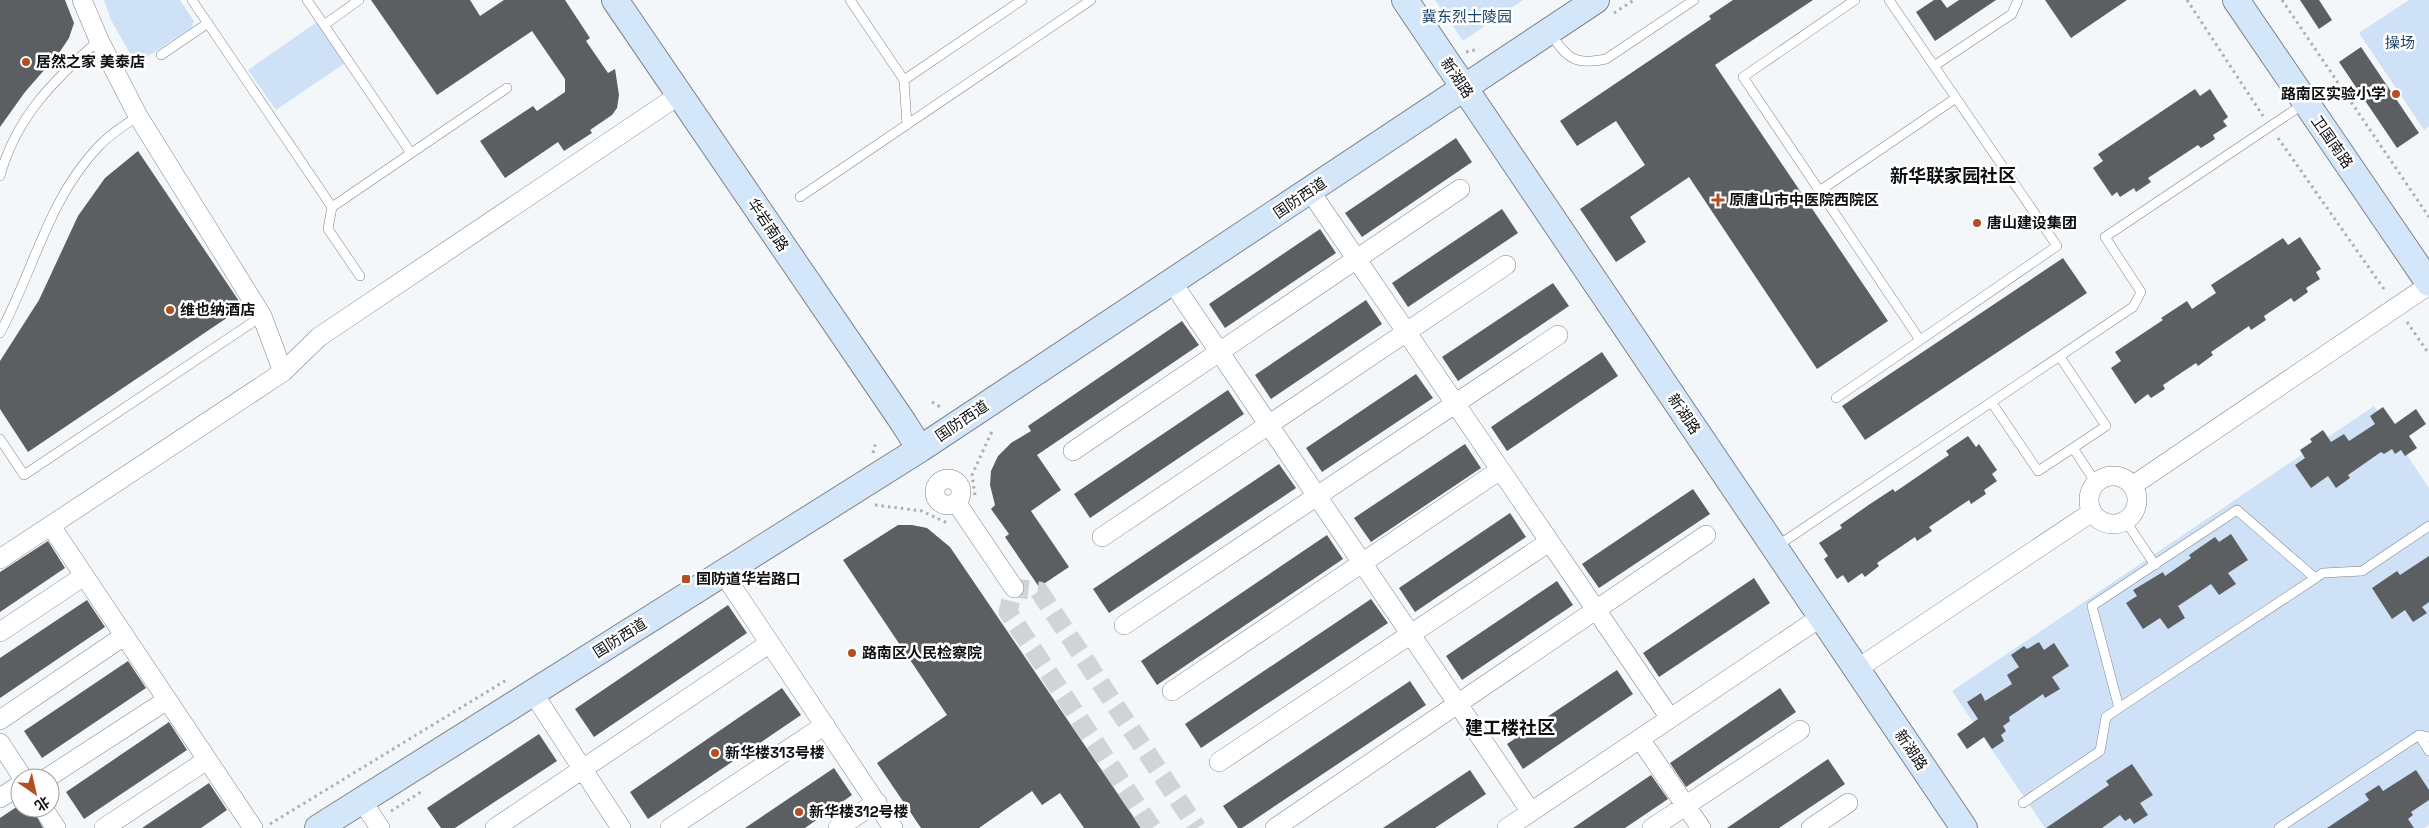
<svg xmlns="http://www.w3.org/2000/svg" width="2429" height="828" font-family="'Space Grotesk','Noto Sans SC',sans-serif">
<rect width="100%" height="100%" fill="#f3f7fa"/>
<path fill="#cee1f7" d="M104 0H180L194 21 191 28 136 64 111 20Z
M1435 0H1523L1463 41Z
M2409 0H2429V126L2424 130 2359 33Z
M317 22 345 63 276 110 248 70Z
M2374 406 2429 488V825L2424 828H2045L1952 691Z"/>
<path fill="#5c5f62" d="M0 0H65L74 23 69 38 59 53 25 92 0 127Z
M371 0H470L480 16 504 0H565L590 38 586 41 608 73 615 69 619 95 617 108 612 115 590 130 592 133 564 151 558 142 505 178 480 141 533 106 537 111 565 92V79L532 31 437 95Z
M1733 0H1813L1715 65 1888 321 1817 369 1689 177 1630 217 1646 242 1616 262 1580 209 1645 165 1616 121 1577 146 1560 121 1711 19 1709 16Z
M1934 0H1941L1947 8 1959 0H1996L1935 41 1916 12Z
M2045 0H2127L2071 38Z
M2300 0H2319L2332 20 2319 29Z
M2361 47 2419 133 2397 148 2339 62Z
M2195 89 2200 96 2210 89 2228 117 2223 121 2227 126 2213 135 2215 139 2201 148 2198 145 2148 178 2151 182 2136 192 2134 188 2120 197 2117 192 2112 196 2093 168 2103 161 2098 154Z
M1456 138 1472 162 1362 237 1345 213Z
M138 151 243 307 28 452 0 409V361L39 300 78 216 105 178Z
M1502 209 1518 233 1408 307 1392 283Z
M1320 229 1336 253 1225 328 1209 304Z
M2300 237 2321 269 2316 272 2320 279 2306 288 2308 292 2294 302 2291 298 2264 316 2266 320 2251 330 2249 326 2211 352 2213 355 2198 366 2196 363 2163 385 2165 389 2151 398 2148 394 2135 404 2111 368 2121 361 2115 352 2163 320 2161 318 2187 301 2192 309 2216 293 2211 285 2283 238 2288 245Z
M2063 258 2087 293 1865 440 1842 406Z
M1553 283 1569 306 1458 381 1442 357Z
M1366 300 1382 324 1271 399 1255 375Z
M1182 321 1199 345 1037 455 1061 490 1031 511 1069 567 1039 587 1005 537 1009 534 991 509 995 505 990 485 991 471 998 456 1011 443 1031 431 1028 426Z
M1602 352 1618 376 1507 451 1491 427Z
M1416 374 1433 398 1322 472 1306 448Z
M1228 390 1244 414 1090 518 1074 494Z
M2383 407 2395 424 2416 409 2426 424 2409 436 2417 448 2405 456 2401 450 2395 454 2392 449 2384 454 2381 452 2348 475 2350 478 2336 488 2328 476 2311 488 2295 465 2305 458 2300 450 2312 442 2310 439 2323 430 2331 442 2344 434 2349 441 2375 424 2370 416Z
M1968 436 1976 447 1979 444 1997 470 1992 474 1997 481 1984 490 1986 494 1971 504 1969 500 1929 527 1932 531 1917 541 1915 537 1877 563 1879 566 1865 577 1862 573 1848 583 1843 575 1837 579 1824 559 1828 556 1819 543 1842 528 1840 525 1870 504 1893 489 1895 492 1949 455 1946 451Z
M1465 444 1481 468 1371 542 1354 518Z
M1279 464 1296 488 1109 613 1093 589Z
M1693 489 1710 514 1599 588 1582 564Z
M1510 513 1526 537 1415 612 1399 588Z
M898 525H912L927 528 950 547 1141 828H1084L1060 793 1042 805 1032 791 979 828H921L877 763 947 715 843 560Z
M2231 534 2248 560 2228 573 2236 584 2219 595 2211 584 2178 606 2185 618 2168 629 2160 618 2143 629 2126 603 2137 596 2133 590 2163 572 2165 576 2191 558 2189 555 2215 537 2219 542Z
M1327 535 1343 559 1157 685 1141 661Z
M48 541 65 568 0 612V572Z
M2429 556V602L2422 607 2427 613 2413 622 2405 610 2392 619 2372 588 2397 571 2400 575Z
M1754 578 1770 603 1659 677 1643 653Z
M1557 581 1573 605 1462 680 1446 656Z
M1371 599 1388 623 1201 748 1185 724Z
M87 600 105 627 0 698V658Z
M728 605 747 633 594 737 575 709Z
M2039 642 2044 650 2054 643 2069 666 2052 677 2060 689 2045 698 2043 694 2009 717 2010 721 2003 726 2006 731 2001 735 2004 741 1992 749 1984 737 1967 749 1957 734 1978 719 1967 702 1981 693 1985 701 2012 684 2007 675 2019 667 2011 655 2024 646 2027 649Z
M128 661 146 688 42 758 24 731Z
M1617 670 1633 694 1523 769 1507 744Z
M1410 681 1426 705 1242 828H1238L1223 806Z
M782 688 801 715 648 819 630 792Z
M1780 688 1796 712 1686 787 1670 763Z
M169 722 187 750 84 819 66 792Z
M539 734 557 761 455 828H441L427 808Z
M1828 759 1845 784 1779 828H1727Z
M2132 764 2153 795 2140 803 2148 815 2134 824 2130 818 2125 821 2120 815 2102 828H2046L2109 785 2106 781Z
M834 768 852 795 805 828H745Z
M1470 770 1486 794 1435 828H1383Z
M2416 770 2429 790V800L2411 812 2413 815 2408 819 2414 828H2327L2369 800 2365 794 2379 785 2383 791Z
M1651 775 1668 799 1625 828H1573Z
M209 783 227 810 201 828H142Z
M15 808H32L43 828H0V818Z"/>
<g fill="none" stroke-linecap="round" stroke-linejoin="round">
<path stroke="#d1d4d7" stroke-width="19" stroke-dasharray="19 9" stroke-linecap="butt" d="M1152 828 1008 612 1014 588 1039 591 1197 828"/>
<g stroke="#818488" stroke-width="10">
<path id="lane" d="M192 0 332 207 328 229 360 276
M307 0 411 153
M850 0 904 80 1022 0
M1855 0 1743 77 1920 340
M324 25 359 0
M1550 33C1567 58 1575 66 1606 59L1694 0
M161 55 208 23
M1934 66 2012 14 2018 0
M904 80 907 125
M0 176C16 117 54 80 99 40
M1818 192 1956 98
M800 197 1091 0
M332 207 507 88
M0 333C34 270 48 199 99 146 110 134 125 125 138 116
M2060 357 2106 426 2073 448 2096 483
M1836 398 2057 246 1889 0
M1992 403 2038 471 2073 448
M0 439 24 475 262 316
M2125 520 2155 565
M1777 546 2133 307 2141 292 2105 237 2305 103
M2119 708 2092 606 2237 510 2315 578
M2419 735 2429 751
M2023 803 2100 751 2106 717 2119 708 2323 573 2362 571 2429 526
M2279 828 2419 735 2429 737"/>
</g>
<g stroke="#818488" stroke-width="20">
<path id="street" d="M82 0 99 40 138 116 262 316 283 372
M1310 191 1670 718
M1172 282 1531 812
M1073 451 1460 189
M2089 500a24 24 0 1 1 48 0a24 24 0 1 1-48 0Z
M935 492a13 13 0 1 1 26 0a13 13 0 1 1-26 0Z
M2132 486 2429 285
M956 502 1014 588
M51 526 253 828
M1102 537 1506 265
M0 559 283 372 319 337 679 95
M723 573 893 828
M1124 625 1558 335
M0 632 84 576
M1857 669 2092 512
M1172 691 1500 470
M533 693 621 828
M0 720 124 636
M1640 739 1701 828
M0 743 23 778
M1219 762 1549 542
M47 778 167 700
M0 798 20 785
M362 801 380 828
M43 808 56 828
M104 828 207 760
M495 828 770 643
M670 828 825 725
M838 828 877 802
M1275 828 1706 535
M1507 828 1821 617
M1652 828 1800 730
M1811 828 1848 803"/>
</g>
<g stroke="#818488" stroke-width="28">
<path id="secondary" d="M615 0 903 422 920 449
M1405 0 1964 828
M2236 0 2429 283
M318 828 920 449 1596 0"/>
</g>
<path stroke="#acafb2" stroke-width="3" stroke-dasharray="2.5 4" stroke-linecap="butt" d="M2187 0 2263 116
M2282 0 2429 217
M1614 13 1634 0
M1466 52 1479 49
M2278 138 2386 292
M2407 322 2429 354
M932 402 942 408
M873 453 876 441
M975 495 972 475 993 429
M875 505 922 511 947 523
M391 811 424 790
M270 824 508 679"/>
<use href="#lane" stroke="#fff" stroke-width="9"/>
<use href="#street" stroke="#fff" stroke-width="19"/>
<use href="#secondary" stroke="#d4e6fa" stroke-width="26"/>
</g>
<g fill="#b44f21" stroke="#fff" stroke-width="2">
<circle cx="26" cy="62" r="5"/>
<circle cx="2396" cy="94" r="5"/>
<path d="M1715.5 192.5h5v5h5v5h-5v5h-5v-5h-5v-5h5z"/>
<circle cx="1977" cy="223" r="5"/>
<circle cx="170" cy="310" r="5"/>
<rect x="681" y="574" width="10" height="10" rx="2.5"/>
<circle cx="852" cy="653" r="5"/>
<circle cx="715" cy="753" r="5"/>
<circle cx="799" cy="812" r="5"/>
</g>
<g text-anchor="middle" stroke-width="5" stroke-linejoin="round" paint-order="stroke">
<g font-size="15" fill="#1a416a" stroke="#fff">
<text x="1467" y="22">冀东烈士陵园</text>
<text x="2400" y="48">操场</text>
</g>
<g font-size="15" font-weight="bold" fill="#0e0f11" stroke="#fff" text-anchor="start">
<text x="36" y="67">居然之家 美泰店</text>
<text x="2386" y="99" text-anchor="end">路南区实验小学</text>
<text x="1729" y="205">原唐山市中医院西院区</text>
<text x="1987" y="228">唐山建设集团</text>
<text x="180" y="315">维也纳酒店</text>
<text x="696" y="584">国防道华岩路口</text>
<text x="862" y="658">路南区人民检察院</text>
<text x="725" y="758">新华楼313号楼</text>
<text x="809" y="817">新华楼312号楼</text>
</g>
<g font-size="15" fill="#0e0f11" stroke="#fff">
<text transform="translate(1457 78) rotate(56)" y="5">新湖路</text>
<text transform="translate(2332 142) rotate(55)" y="5">卫国南路</text>
<text transform="translate(1300 198) rotate(-34)" y="5">国防西道</text>
<text transform="translate(768 225) rotate(56)" y="5">华岩南路</text>
<text transform="translate(1684 414) rotate(56)" y="5">新湖路</text>
<text transform="translate(962 421) rotate(-34)" y="5">国防西道</text>
<text transform="translate(620 638) rotate(-32)" y="5">国防西道</text>
<text transform="translate(1911 750) rotate(56)" y="5">新湖路</text>
</g>
<g font-size="18" font-weight="bold" fill="#0e0f11" stroke="#fff">
<text x="1953" y="182">新华联家园社区</text>
<text x="1510" y="734">建工楼社区</text>
</g>
</g>
<g transform="translate(35 793) rotate(146)"><circle r="24" fill="#ffffff" stroke="#9f9fa0"/>
<path d="M0-4L9 19L0 12L-9 19Z" fill="#b44f21"/>
<text y="-8" font-size="14" font-weight="bold" text-anchor="middle" fill="#0e0f11">北</text>
</g>
</svg>
